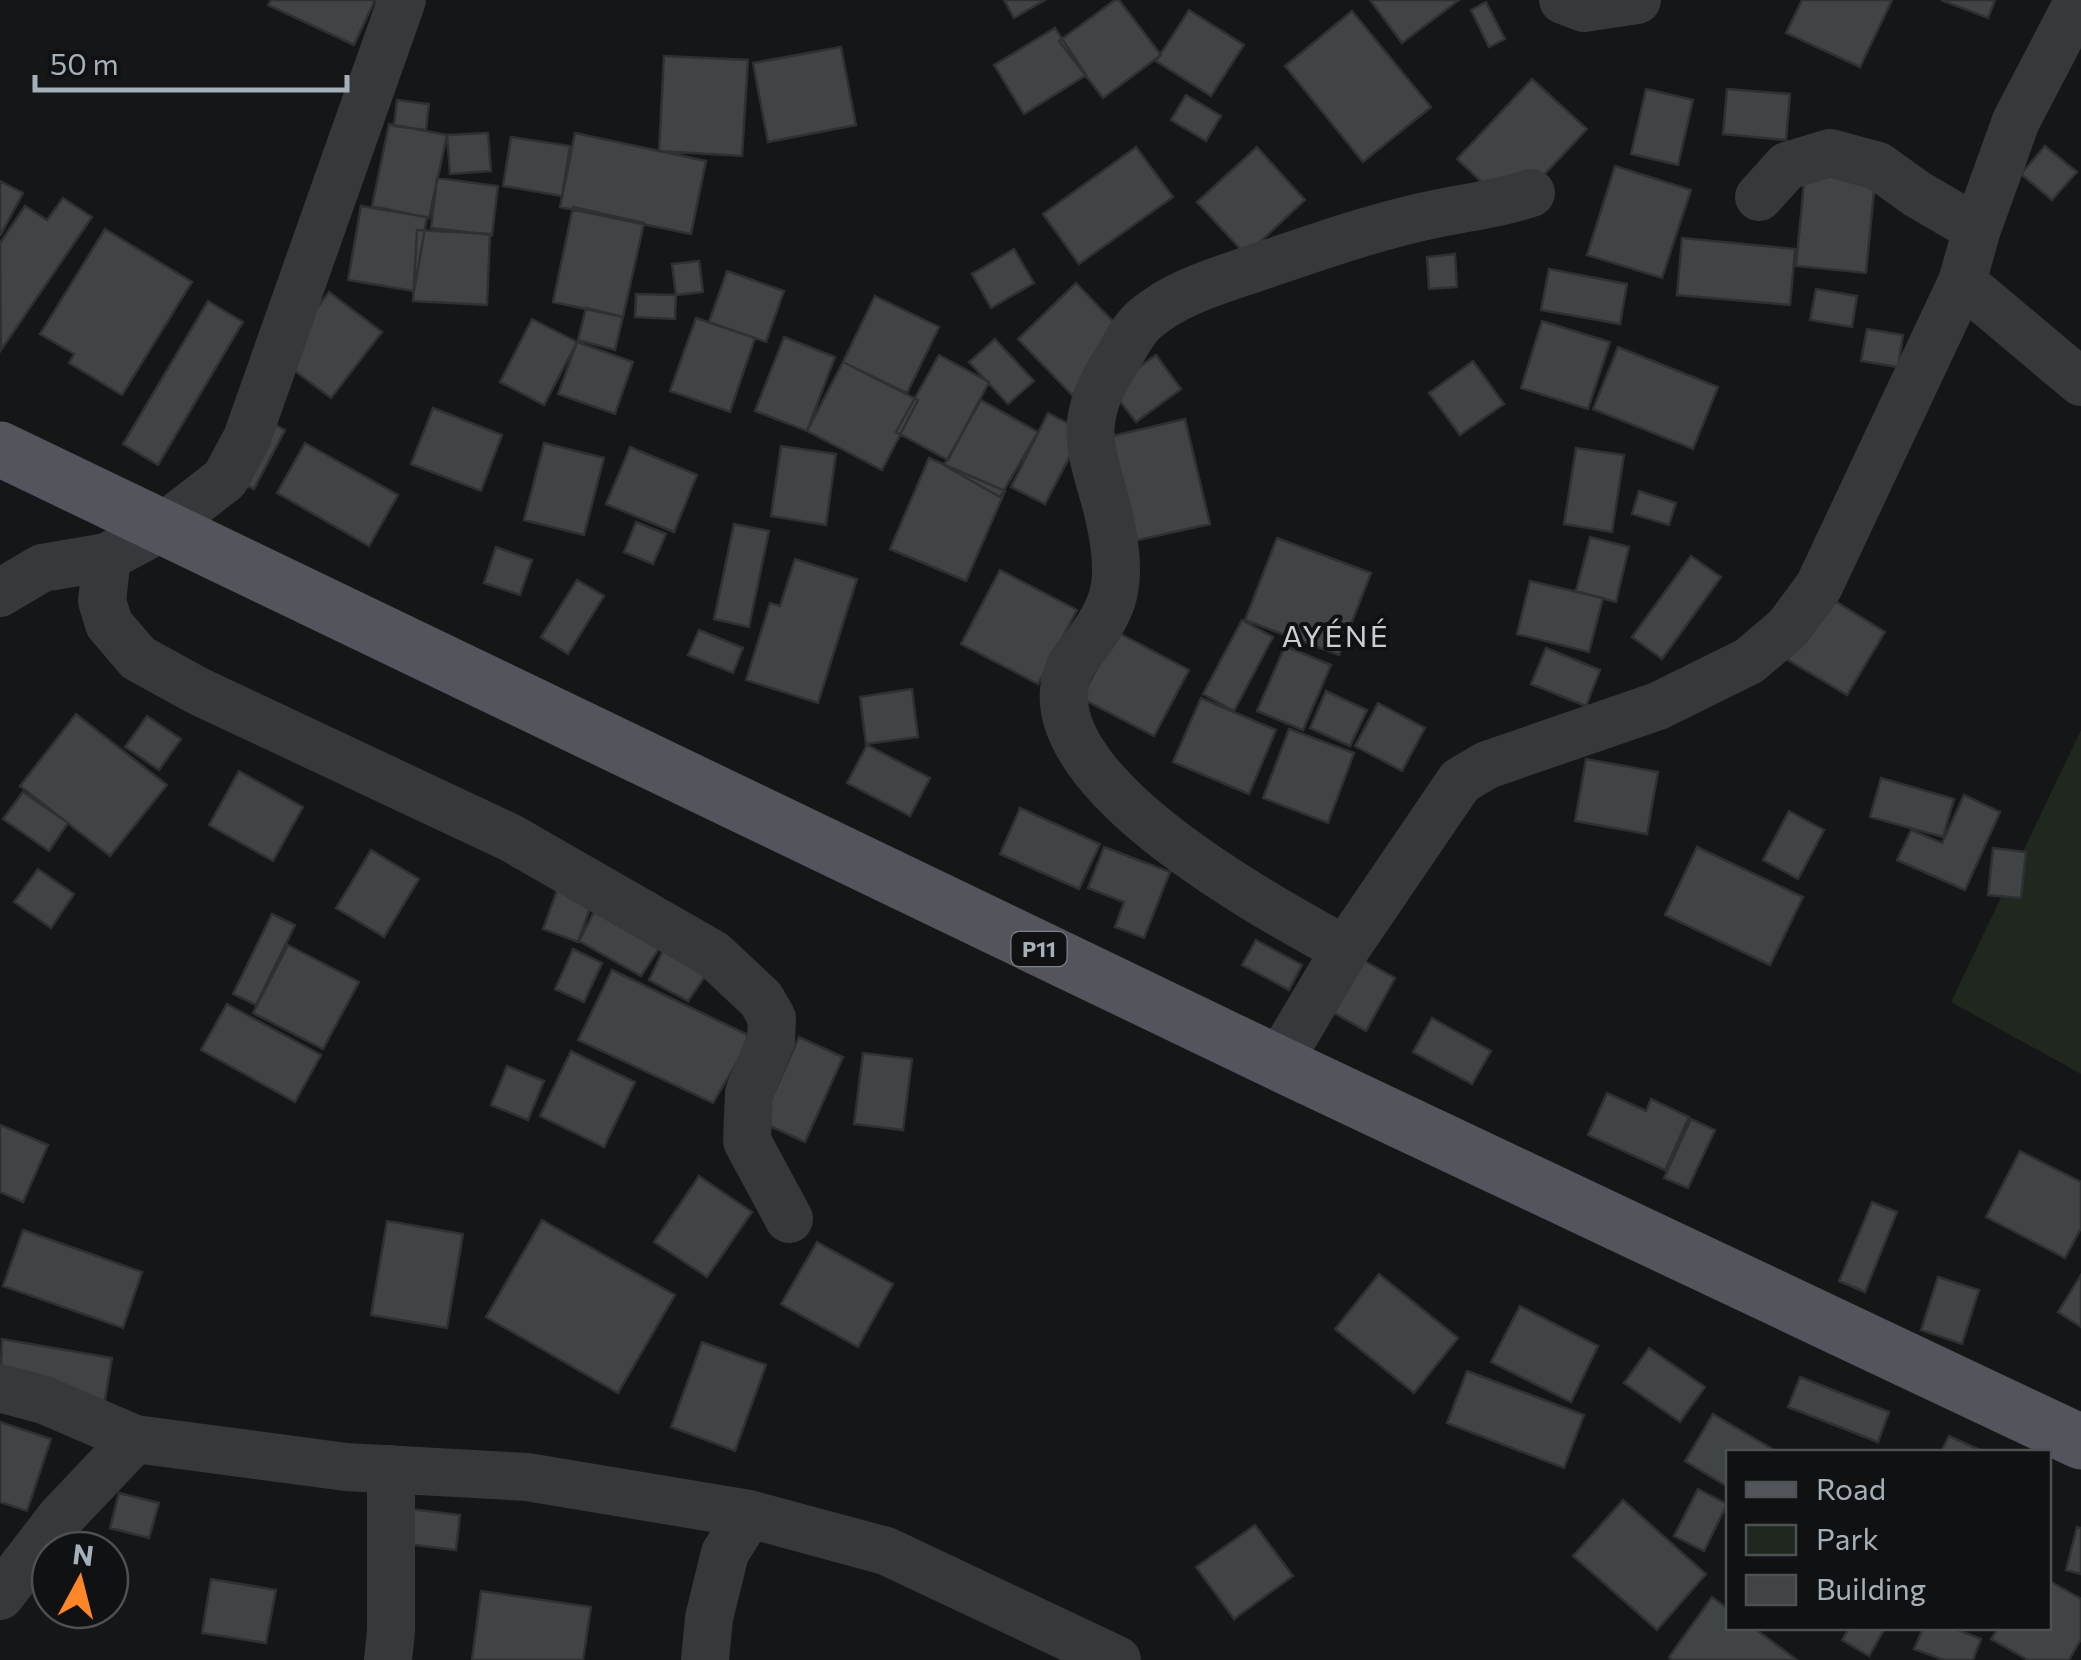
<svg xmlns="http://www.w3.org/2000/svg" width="2081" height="1660" font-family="Commissioner,sans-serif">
<rect width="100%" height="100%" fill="#151617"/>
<path fill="#1f271f" d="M2081 730V1074L1951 1002Z"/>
<path fill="#414447" stroke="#2f3033" stroke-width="2.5" d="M271 0H375L354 45 268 5Z
M1004 0H1045L1014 18Z
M1115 0H1119L1161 55 1103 98 1059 41Z
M1370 0H1459L1402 43Z
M1802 0H1892L1860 67 1786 33Z
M1941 0H1995L1988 18Z
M1486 2 1505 39 1489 47 1471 10Z
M1189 10 1244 45 1211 96 1156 61Z
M1352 11 1431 107 1363 162 1285 66Z
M1055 28 1086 75 1024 114 994 65Z
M841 47 856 125 768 142 753 63Z
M664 56 748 60 742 156 659 151Z
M1532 79 1587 129 1511 210 1457 159Z
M1646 89 1693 100 1678 165 1631 154Z
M1727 89 1790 94 1786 140 1723 134Z
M1186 95 1221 116 1206 141 1171 120Z
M397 100 429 104 426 130 394 126Z
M389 124 447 135 429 218 372 206Z
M488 133 491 171 450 174 447 135Z
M575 133 706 161 691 234 560 207Z
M511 137 570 146 562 196 503 186Z
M2045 146 2077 172 2052 200 2021 174Z
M1136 147 1173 197 1079 264 1043 214Z
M1257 147 1305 200 1246 255 1197 202Z
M1615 166 1691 190 1662 278 1587 255Z
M1805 173 1875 181 1866 273 1796 266Z
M437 178 498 186 492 235 431 228Z
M0 181 23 193 0 236Z
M63 198 92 217 1 350 0 243 25 206 47 220Z
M361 206 427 217 414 291 348 280Z
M573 207 644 223 623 317 553 302Z
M105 229 192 282 122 395 69 363 74 354 40 334Z
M417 230 490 234 487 305 413 301Z
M1682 238 1795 249 1790 305 1677 295Z
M1014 249 1034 283 991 308 972 274Z
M1455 254 1457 287 1429 289 1427 257Z
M699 261 703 292 676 295 672 264Z
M1549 269 1627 284 1620 324 1541 310Z
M727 271 784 291 766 342 709 322Z
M1076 283 1130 339 1072 395 1018 339Z
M1816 289 1857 296 1852 327 1810 320Z
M329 292 382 332 331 398 279 359Z
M636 294 676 295 675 319 635 317Z
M875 296 939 327 907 393 843 362Z
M208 301 243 322 158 465 123 444Z
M586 308 623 317 615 350 578 340Z
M696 318 755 338 730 412 670 391Z
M532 319 577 342 544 405 500 382Z
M1542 321 1610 342 1588 409 1521 388Z
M1867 329 1903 335 1898 367 1861 361Z
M784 337 835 357 807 431 755 411Z
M995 339 1034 381 1008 404 969 362Z
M577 342 633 362 615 414 558 394Z
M1618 347 1718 387 1693 449 1593 409Z
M939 355 989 382 948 460 896 432Z
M1156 355 1181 389 1136 422 1110 388Z
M1473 361 1504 404 1460 435 1429 393Z
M843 362 918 400 882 470 807 431Z
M981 400 1038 432 1000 497 944 465Z
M433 408 502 435 481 491 411 464Z
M252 413 285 430 254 489 221 473Z
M1048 413 1083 431 1045 504 1011 487Z
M1185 419 1210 524 1129 542 1104 438Z
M305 443 398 495 369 546 277 493Z
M544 443 604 458 584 535 524 520Z
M781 446 836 454 826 525 771 516Z
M630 447 697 475 674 532 606 504Z
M1576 448 1624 455 1612 532 1564 524Z
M929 458 1005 491 966 581 890 549Z
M1639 491 1676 503 1669 525 1632 514Z
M636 522 666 534 653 564 624 552Z
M734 524 769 531 749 627 714 619Z
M1590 537 1629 547 1616 602 1576 591Z
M1277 538 1371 573 1339 655 1245 620Z
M496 547 532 560 520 595 484 583Z
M1691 556 1721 577 1662 659 1632 637Z
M795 559 857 579 818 703 746 680 770 603 780 606Z
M1000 570 1077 610 1038 684 961 644Z
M577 580 604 596 568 654 541 637Z
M1530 581 1603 598 1589 652 1517 634Z
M1822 593 1885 632 1847 695 1783 657Z
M1242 620 1273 637 1234 711 1203 694Z
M699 630 743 648 733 673 688 655Z
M1117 632 1189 670 1154 736 1081 698Z
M1285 646 1331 665 1303 730 1257 711Z
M1546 648 1600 670 1586 706 1531 684Z
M912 689 918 737 866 744 860 697Z
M1326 691 1367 710 1350 746 1310 728Z
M1201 698 1276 730 1249 794 1173 762Z
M1378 703 1425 728 1402 771 1355 746Z
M76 714 167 785 110 856 20 786Z
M147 716 181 739 159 770 125 747Z
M1289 729 1354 753 1328 823 1263 798Z
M867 745 930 778 910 816 847 783Z
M1586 759 1658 772 1647 834 1575 821Z
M239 771 303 807 273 861 209 825Z
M1881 778 1954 799 1943 837 1870 817Z
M23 792 68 823 49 851 3 819Z
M1964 795 2000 812 1965 890 1897 860 1911 830 1942 843Z
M1020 808 1100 844 1079 889 1000 854Z
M1789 811 1824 830 1798 879 1763 860Z
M1104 847 1170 872 1144 938 1115 927 1124 902 1088 888Z
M1697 847 1803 897 1770 965 1665 915Z
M1993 848 2026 852 2021 898 1988 895Z
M371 850 419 879 384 937 336 908Z
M38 869 74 894 51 928 14 902Z
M559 885 594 897 578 942 543 929Z
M598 904 666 938 641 976 579 941Z
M272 914 295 925 256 1005 233 994Z
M668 940 713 965 688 1001 649 980Z
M1256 940 1302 965 1289 990 1242 965Z
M288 945 359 982 323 1049 253 1013Z
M573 949 602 963 584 1002 555 989Z
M1363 960 1395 978 1366 1031 1334 1013Z
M612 970 746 1034 749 1042 713 1103 578 1040Z
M227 1004 321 1055 295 1102 201 1050Z
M1432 1018 1491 1051 1472 1084 1413 1052Z
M799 1037 843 1057 805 1142 761 1122Z
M571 1051 635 1082 604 1147 540 1116Z
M863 1053 912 1059 903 1130 854 1124Z
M507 1066 544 1081 528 1120 491 1105Z
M1607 1093 1646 1111 1651 1099 1689 1117 1665 1170 1588 1135Z
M1691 1119 1715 1130 1688 1188 1664 1178Z
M0 1125 48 1145 23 1202 0 1192Z
M2020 1151 2081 1182V1228L2065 1258 1986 1217Z
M699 1176 752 1212 707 1277 654 1242Z
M1872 1202 1897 1212 1865 1292 1839 1281Z
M542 1220 675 1295 618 1393 486 1317Z
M387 1221 463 1234 447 1328 371 1315Z
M23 1230 142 1272 123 1328 3 1286Z
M817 1242 893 1284 858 1347 781 1304Z
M1379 1274 1458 1338 1414 1393 1335 1329Z
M2081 1275V1327L2058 1312Z
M1938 1277 1979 1290 1962 1344 1921 1330Z
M1520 1306 1598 1346 1571 1402 1491 1362Z
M2 1339 112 1358 103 1411 0 1393Z
M702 1342 766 1365 735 1451 671 1427Z
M1649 1348 1705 1387 1680 1422 1624 1383Z
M1467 1371 1584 1415 1564 1468 1447 1423Z
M1800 1377 1889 1412 1878 1442 1788 1407Z
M1713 1414 1774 1450 1728 1452V1487L1685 1461Z
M0 1422 51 1439 27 1511 0 1502Z
M1949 1436 1984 1452H1941Z
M1698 1489 1727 1504 1704 1551 1674 1536Z
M119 1493 159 1503 149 1538 110 1528Z
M1623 1500 1706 1574 1657 1630 1573 1556Z
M411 1509 460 1515 456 1550 407 1544Z
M1255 1525 1293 1576 1234 1619 1196 1567Z
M2077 1527 2081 1528V1574L2066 1570Z
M211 1579 276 1590 266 1643 202 1633Z
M2048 1580 2081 1599V1639L2069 1660H2028L1991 1639 1998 1628H2048Z
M481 1591 591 1607 583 1660H472Z
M1712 1597 1728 1609V1628H1754L1797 1660H1672L1669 1657Z
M1849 1628H1885L1869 1656 1842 1640Z
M1923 1628H1953L1981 1639 1973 1660H1944L1914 1649Z"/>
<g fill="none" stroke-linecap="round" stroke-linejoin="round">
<path stroke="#36383c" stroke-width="48" d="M1563 0 1584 8 1637 0
M1759 197 1787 166 1830 153 1878 166 1917 194 1977 229
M1962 282 2081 382
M107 557 102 601 109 624 138 658 198 691 511 838 713 954 761 999 772 1018 771 1040 749 1093 747 1141 789 1219
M0 593 42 568 107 557 163 527 225 479 247 438 402 0
M1345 950 1460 781 1487 765 1658 706 1749 661 1788 628 1819 586 1962 282 1977 229 2016 121 2079 0
M1278 1063 1345 950C1270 908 1029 780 1068 672 1071 661 1083 650 1089 641 1114 607 1120 585 1114 543 1104 466 1066 437 1115 363 1124 349 1132 330 1145 319 1178 291 1221 280 1261 266 1318 247 1376 226 1435 214 1468 207 1499 204 1531 193
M0 1388 44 1400 135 1439 346 1467 527 1477 749 1514 886 1551 1117 1660
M0 1596 61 1517 135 1439
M388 1660 391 1631V1469
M705 1660 709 1618 725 1553 749 1514"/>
<path stroke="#52565c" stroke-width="55" d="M0 449 1278 1063 2081 1442"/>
</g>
<g text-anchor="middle" stroke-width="8" stroke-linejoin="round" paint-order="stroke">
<rect fill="#101112" stroke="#798086" stroke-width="2.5" x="1011.5" y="932" width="55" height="34" rx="8"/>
<g font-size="22" font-weight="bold" fill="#a6b0b8">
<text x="1039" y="957">P11</text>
</g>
<g font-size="30" letter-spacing="2.5" fill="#c8ced4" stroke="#101112">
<text x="1336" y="647">AYÉNÉ</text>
</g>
</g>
<rect x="1726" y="1450" width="325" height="180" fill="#101112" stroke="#4c5154" stroke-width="2.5"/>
<rect x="1746" y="1482" width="50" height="15" fill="#52565c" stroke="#4c5154" stroke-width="2.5"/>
<text x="1816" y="1500" font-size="30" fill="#a6b0b8">Road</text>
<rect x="1746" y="1525" width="50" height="30" fill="#1f271f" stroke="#4c5154" stroke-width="2.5"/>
<text x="1816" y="1550" font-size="30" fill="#a6b0b8">Park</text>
<rect x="1746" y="1575" width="50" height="30" fill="#414447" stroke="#4c5154" stroke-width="2.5"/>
<text x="1816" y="1600" font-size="30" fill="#a6b0b8">Building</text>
<g transform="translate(80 1580) rotate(7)"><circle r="48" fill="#101112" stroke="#4c5154" stroke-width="2.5"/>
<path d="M0-8L18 38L0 25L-18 38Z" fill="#fc8729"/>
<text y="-15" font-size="28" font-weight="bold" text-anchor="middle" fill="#a6b0b8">N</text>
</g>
<path d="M35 75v15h312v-15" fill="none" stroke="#a6b0b8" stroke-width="5"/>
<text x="50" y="75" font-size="30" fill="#a6b0b8" stroke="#101112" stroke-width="8" paint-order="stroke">50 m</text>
</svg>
